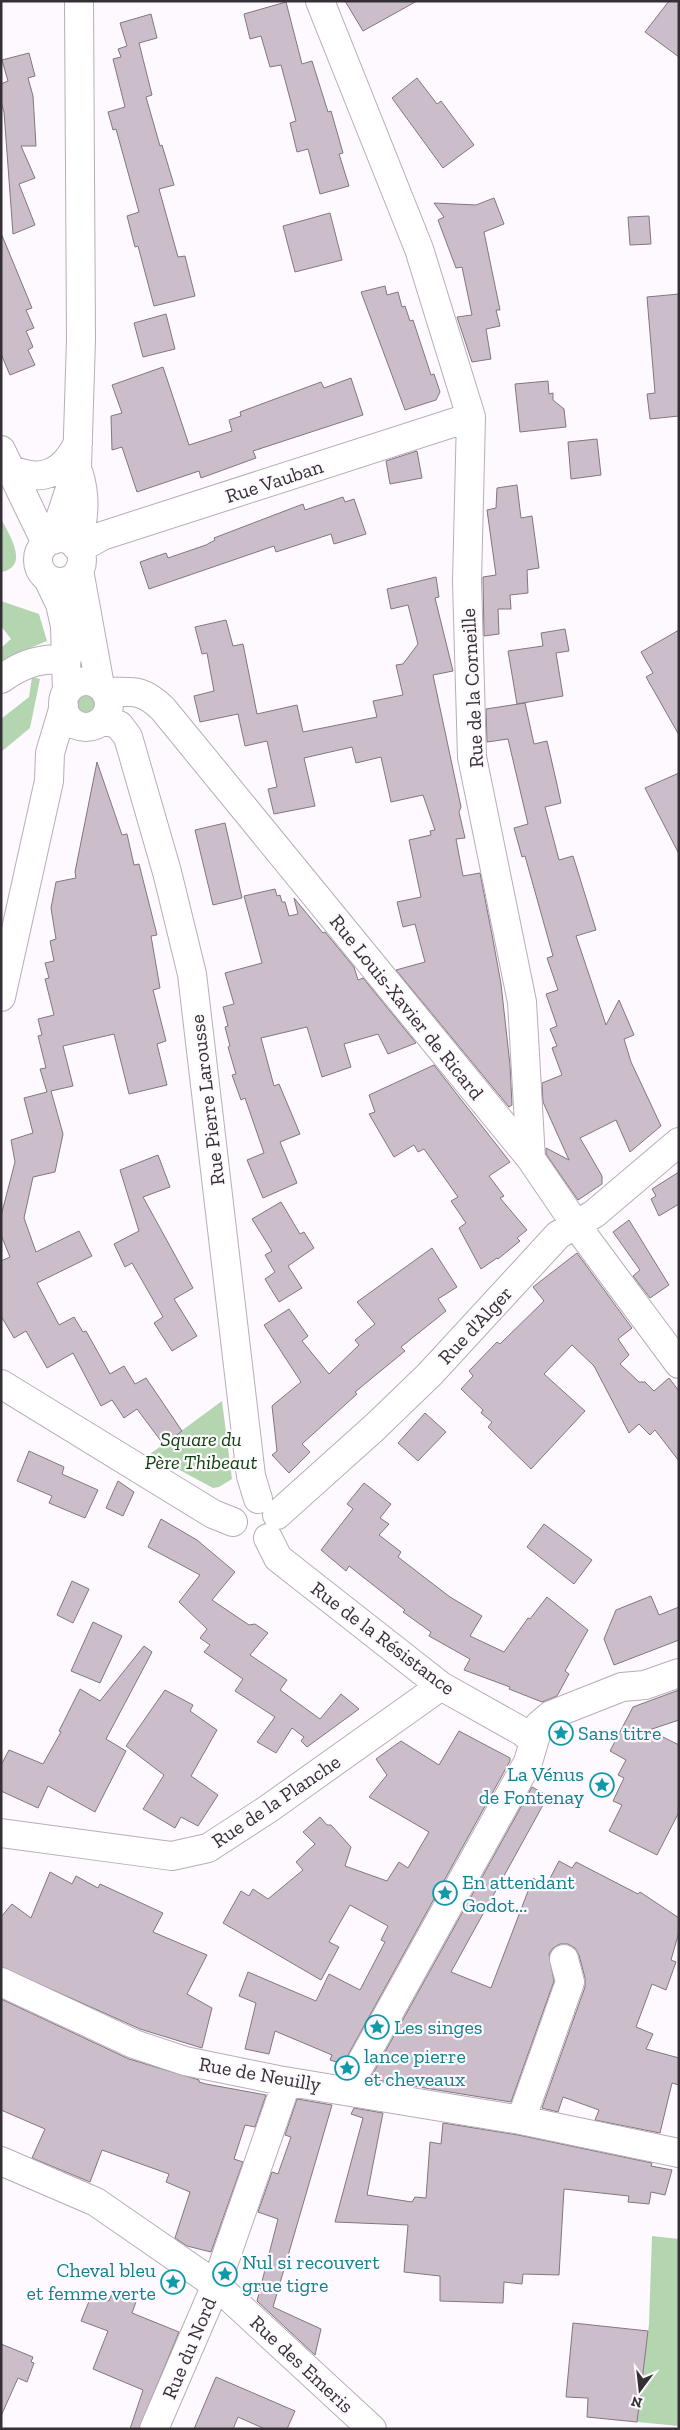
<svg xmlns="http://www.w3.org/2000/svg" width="680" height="2430" font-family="'Zilla Slab',serif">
<rect width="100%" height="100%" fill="#fef9fe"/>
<path fill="#b3d6b0" d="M1 519C9 534 30 566 2 572Z
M1 601 39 614 47 641 20 652 1 666V648L11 639 1 626Z
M32 677 40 679 30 728 1 752V719L29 697Z
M90 689 100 699 99 710 92 720 85 722 73 711 78 694 82 690Z
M222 1401 232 1479 219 1487 213 1488 150 1454Z
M652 2236 679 2239V2426L637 2422 649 2324Z"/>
<path fill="#cbbeca" stroke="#827681" d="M345 1H417L363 31Z
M669 1H679V57L645 32Z
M286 2 302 64 312 61 328 112 331 111 343 153 339 154 349 186 320 194 308 149 297 152 290 123 296 121 281 65 270 67 261 36 250 39 244 14Z
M151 14 157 38 139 43 152 95 146 97 160 146 162 145 174 185 159 189 178 257 185 256 195 296 154 306 138 246 135 247 127 216 139 212 116 129 113 130 108 112 125 107 113 59 121 57 118 49 127 46 120 23Z
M29 53 35 76 28 78 33 96 36 146H21L35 178 19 184 35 225 13 234 4 112 1 102V84L8 81 2 60Z
M417 78 437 104 441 101 474 145 443 168 392 98Z
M494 198 504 224 484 232 500 310H496L500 326 486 329 491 359 472 362 457 317 472 315 462 267 456 268 438 220 444 217 434 203 476 205Z
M330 213 342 260 295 272 283 226Z
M649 216 651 244 630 245 628 217Z
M1 233 32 308 26 310 34 328 26 331 33 347 28 350 35 365 10 375 1 354Z
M385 286 387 295 398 292 402 307 405 306 410 321 413 320 431 375 434 374 440 392 436 400 405 410 361 292Z
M679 294V416L650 419 647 394 655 393 647 297Z
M166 314 175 349 143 357 134 323Z
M163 367 189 445 232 431 229 420 241 416 240 412 321 382 324 388 351 378 363 415 253 451 256 458 201 478 199 471 137 492 122 447 112 450 111 416 122 413 112 385Z
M548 381 549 394 553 393V400L564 409 566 427 520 432 515 384Z
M597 439 601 475 571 479 568 442Z
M417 451 422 478 390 484 386 461Z
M517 485 521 518 532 516 539 568 527 570 528 593 510 595 511 609H498L499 634 484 636 483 577 496 575 487 510 496 508 497 488Z
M343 497 345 502 354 499 366 534 334 544 331 534 276 552 274 546 149 589 140 562 166 553 168 558 206 545 215 540 214 538 303 504 305 510Z
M436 577 439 597 435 598 453 671 433 675 461 807 459 812 465 838 456 839 463 876 480 873 493 940 501 984 510 1065 512 1105 509 1107 396 970 425 962 415 924 403 927 397 902 421 897 409 840 431 835 430 831 435 830 423 795 391 802 381 757 356 763 352 747 304 758 315 806 274 814 268 789 277 787 267 741 245 746 238 714 200 722 194 696 214 691 207 653 202 654 195 627 226 620 233 646 243 644 257 714 297 705 303 732 377 717 373 701 403 695 396 665 403 664 418 644 408 605 391 609 387 589Z
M565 629 569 651 556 653 563 696 517 704 508 651 543 646 541 633Z
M679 630V735L646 677 653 673 641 652Z
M525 703 534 744 547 741 556 780 561 803 545 807 559 860 573 856 596 930 576 936 606 1025 619 1000 634 1035 624 1039 631 1062 661 1126 630 1152 616 1120 580 1138 602 1176V1184L578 1200 546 1154V1148L569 1160 543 1102 542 1083 562 1075 552 1048 557 1046 550 1029 557 1026 546 994 558 990 547 958 553 956 525 856 522 857 514 828 528 824 508 739 487 742 486 709Z
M97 762 122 835 127 834 134 865 139 864 157 935 151 936 160 988 153 990 166 1041 157 1044 167 1085 129 1094 114 1034 63 1046 73 1086 51 1091 63 1134 55 1172 33 1177 24 1218 36 1252 79 1231 92 1256 37 1283 59 1325 74 1317 83 1332 86 1331 110 1374 124 1366 135 1384 146 1378 182 1431 164 1445 137 1409 124 1418 112 1400 101 1406 73 1353 47 1368 26 1331 14 1338 1 1316V1261L10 1257 1 1235V1216L15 1162 11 1140 33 1133 24 1098 47 1092 40 1069 46 1068 38 1036 42 1035 38 1019 54 1015 45 979 49 978 45 963 54 961 50 941 56 939 51 908 56 882 76 878 75 872Z
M679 773V854L645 788Z
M225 823 242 898 213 905 195 830Z
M275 889 277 896 280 895 282 902H285L289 916 298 914 294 898 323 933 325 932 354 967 358 980 363 978 416 1043 388 1054 378 1034 344 1044 351 1067 322 1077 307 1027 261 1038 274 1086 279 1084 300 1134 280 1142 297 1183 263 1198 247 1160 264 1153 245 1098 241 1100 232 1075 236 1074 228 1047 230 1046 225 1027 228 1026 223 1007 234 1004 225 973 262 963 244 896Z
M434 1065 510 1162 489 1176 504 1196 500 1198 527 1230 517 1238 520 1241 498 1259 497 1258 481 1269 459 1228 466 1223 451 1201 458 1197 424 1149 418 1152 414 1145 394 1157 369 1114 375 1112 369 1095Z
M158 1155 170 1187 143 1197 193 1288 174 1299 197 1336 172 1351 154 1323 163 1317 132 1263 125 1267 114 1244 139 1231 120 1170Z
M679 1172V1204L659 1216 651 1199 656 1196 652 1189Z
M281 1202 300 1234 304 1232 314 1248 288 1266 302 1288 279 1302 265 1279 275 1272 265 1255 272 1251 252 1219Z
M629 1220 669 1285 650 1298 633 1276 640 1270 613 1232Z
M432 1248 457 1287 438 1299 446 1311 401 1347 405 1351 355 1392 357 1394 302 1444 310 1452 289 1473 272 1455 277 1451 272 1406 301 1382 264 1325 289 1309 308 1336 302 1341 329 1374 359 1345 355 1340 375 1324 357 1302Z
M577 1253 632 1328 618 1339 629 1355 620 1364 639 1382H645L654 1391 669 1378 679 1391V1461L655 1430 650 1435 639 1424 629 1433 594 1366 572 1345 544 1374 585 1411 531 1469 488 1427 492 1422 481 1413 483 1410 461 1389 473 1376 469 1371 497 1342 500 1344 544 1301 533 1287Z
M425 1413 446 1432 418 1461 398 1443Z
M29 1451 64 1467 62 1474 98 1490 85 1518 49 1503 52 1496 17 1481Z
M118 1481 134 1492 123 1516 106 1508Z
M364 1483 391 1504 380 1518 389 1524 379 1535 401 1552 398 1557 450 1597 482 1616 470 1636 504 1652 528 1618 530 1619 547 1597 588 1630 565 1671 569 1674 557 1696 542 1702 509 1689 510 1687 464 1670 470 1659 429 1636 431 1632 403 1612 405 1610 349 1566 346 1571 321 1550 353 1509 347 1504Z
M161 1519 197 1540 235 1572 212 1600 249 1625 255 1624 268 1633 250 1655 287 1680 280 1690 320 1719 341 1694 359 1709 307 1747 301 1741 304 1737 292 1728 276 1753 257 1742 275 1717 235 1691 243 1679 204 1652 210 1645 200 1638 207 1629 179 1602 200 1575 148 1547Z
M544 1524 592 1560 574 1584 527 1547Z
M72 1581 89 1589 73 1623 57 1615Z
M651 1596 659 1615 679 1607V1640L614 1665 604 1639 616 1610Z
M93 1622 122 1636 100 1683 71 1671Z
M144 1646 152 1652 106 1739 126 1751 95 1812 48 1786 38 1808 1 1791V1765L9 1750 43 1764 61 1732 59 1731 80 1689 100 1701Z
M165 1690 193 1705 190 1711 217 1730 191 1776 218 1795 198 1826 181 1817 175 1828 143 1809 164 1775 126 1746Z
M679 1690V1720L649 1730 679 1745V1812L657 1855 609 1831 622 1805 613 1801 624 1778 618 1775 626 1760 610 1751 633 1707Z
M459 1731 510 1758V1761L343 2064 330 2060 332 2055 275 2031 269 2054 245 2049 256 2003 239 1996 248 1972 316 2001 329 1974 360 1990 385 1942 381 1940 388 1926 350 1905 329 1942 339 1947 321 1980 223 1923 241 1891 249 1896 253 1889 268 1899 303 1870 296 1862 315 1844 303 1832 320 1817 327 1825H331L351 1847 345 1866 387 1881 399 1862 408 1868 429 1832 369 1797 387 1775 376 1759 401 1741 439 1765Z
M532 1787 548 1796 451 1972 491 1988 533 1878 546 1886 559 1861 572 1868 576 1862 638 1894 640 1892 679 1918V1932L671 1960 676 1962 666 1990 652 1984 636 2027 653 2034 646 2049 679 2058V2085L672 2083 660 2133 595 2120 599 2110 563 2097 558 2112 542 2108 585 1987V1978L579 1955 575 1948 568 1944H560L553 1948 549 1954 554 1981 511 2102 370 2079Z
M50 1872 72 1884 76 1876 98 1888 100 1884 163 1913 153 1932 207 1955 187 1994 212 2008 202 2048 140 2029 1 1967V1917L12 1904 31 1918Z
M1 1999 129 2059 199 2080V2082L206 2084 266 2095 255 2127 245 2125 234 2159 243 2162 211 2252 187 2246 175 2238 190 2192 166 2182 169 2174 102 2150 90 2182 32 2158 45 2129 1 2110Z
M297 2099 332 2105 273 2307 321 2329 315 2355 257 2301 278 2219 258 2212 272 2172 278 2174 291 2137 285 2135Z
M354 2108 383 2113 367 2195 412 2202 415 2197 426 2198 430 2142 441 2144 443 2123 518 2135 652 2163 651 2166 672 2170 665 2195 651 2192 649 2204 628 2202 629 2196 564 2189 559 2275 523 2274 522 2284 504 2282 503 2303 440 2301V2276L404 2272 408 2225 335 2222 363 2118 351 2114Z
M114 2289 137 2299 132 2313 179 2332 139 2429H130L143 2390 93 2369 108 2331 81 2321 92 2294 109 2301Z
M573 2323 648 2331 637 2422 587 2417 588 2398 566 2397Z
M1 2344 33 2357 31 2362 34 2363 27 2382 18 2378 1 2416Z
M216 2377 295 2411 287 2429H265L238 2417 233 2429H194Z"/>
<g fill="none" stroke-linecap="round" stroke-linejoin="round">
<g stroke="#b8acb8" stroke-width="30">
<path id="minor" d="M320 1 419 249 471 417 467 582 472 757 522 1002 531 1159
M1 450 46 543
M10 469C41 483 63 474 78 443
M38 560a22 22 0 1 1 44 0a22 22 0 1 1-44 0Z
M53 540 77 467 81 339 79 1
M76 546C84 523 86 497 79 474
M79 549 102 536 471 417
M79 570 100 686
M48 579 60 604 65 626 67 692
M1 679C23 663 41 658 67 659
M63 704a23 23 0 1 1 46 0a23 23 0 1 1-46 0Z
M105 692C133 692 142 688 163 709L531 1159 576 1225 679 1364
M103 720 119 725 128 737 167 872 192 974 251 1476 258 1499
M1 997 49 781 50 753 64 706
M1 1384 213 1514 233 1522
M277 1515 375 1427 430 1374 558 1235 594 1214 679 1142
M268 1538 278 1558 441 1686 523 1732 533 1741
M1 1833 172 1856 208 1848 268 1809 441 1686
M1 1982 134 2044 185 2061 278 2080 521 2120 679 2153
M346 2090 528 1762 539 1725 551 1715 622 1687 645 1685 679 1673
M521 2120 570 1982 564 1959
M1 2161 96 2202 216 2285 372 2429
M154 2429 216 2285 282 2096"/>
</g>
<use href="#minor" stroke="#fff" stroke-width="28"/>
</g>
<defs>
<g id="sight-ring" transform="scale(1.25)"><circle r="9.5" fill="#fef9fe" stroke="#0f9aa8" stroke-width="1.5"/><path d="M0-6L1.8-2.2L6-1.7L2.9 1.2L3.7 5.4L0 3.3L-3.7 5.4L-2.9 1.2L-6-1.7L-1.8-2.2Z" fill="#0f9aa8"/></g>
</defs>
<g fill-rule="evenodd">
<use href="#sight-ring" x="561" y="1733"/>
<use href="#sight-ring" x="602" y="1785"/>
<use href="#sight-ring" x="445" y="1893"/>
<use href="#sight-ring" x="377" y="2027"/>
<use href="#sight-ring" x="347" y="2068"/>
<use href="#sight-ring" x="225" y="2274"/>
<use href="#sight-ring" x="173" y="2282"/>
</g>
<g text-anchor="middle" stroke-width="4.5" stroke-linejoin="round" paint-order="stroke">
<g font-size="20" fill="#353035" stroke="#fef9fe">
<text transform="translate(274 481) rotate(-18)" y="7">Rue Vauban</text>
<text transform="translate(472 688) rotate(-93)" y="7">Rue de la Corneille</text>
<text transform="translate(407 1007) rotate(51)" y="7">Rue Louis-Xavier de Ricard</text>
<text transform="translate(207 1100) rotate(-97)" y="7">Rue Pierre Larousse</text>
<text transform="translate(475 1325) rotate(-47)" y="7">Rue d'Alger</text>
<text transform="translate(383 1638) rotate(37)" y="7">Rue de la Résistance</text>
<text transform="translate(276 1801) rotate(-34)" y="7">Rue de la Planche</text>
<text transform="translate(260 2074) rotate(10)" y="7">Rue de Neuilly</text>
<text transform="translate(189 2348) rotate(-67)" y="7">Rue du Nord</text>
<text transform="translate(302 2364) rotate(43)" y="7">Rue des Emeris</text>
</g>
<g font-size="20" font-style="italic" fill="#0e420c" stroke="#fef9fe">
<text x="201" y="1446">Square du<tspan x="201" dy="23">Père Thibeaut</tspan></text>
</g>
<g font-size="20" fill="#0d838f" stroke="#fef9fe" text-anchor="start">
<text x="578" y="1740">Sans titre</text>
<text x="584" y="1781" text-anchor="end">La Vénus<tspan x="584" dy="23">de Fontenay</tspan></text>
<text x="462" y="1889">En attendant<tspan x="462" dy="23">Godot...</tspan></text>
<text x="394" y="2034">Les singes</text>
<text x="364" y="2063">lance pierre<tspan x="364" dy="23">et cheveaux</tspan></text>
<text x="242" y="2269">Nul si recouvert<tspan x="242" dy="23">grue tigre</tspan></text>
<text x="156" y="2277" text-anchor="end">Cheval bleu<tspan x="156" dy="23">et femme verte</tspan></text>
</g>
</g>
<rect width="680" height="2430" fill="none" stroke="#353035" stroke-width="5"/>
<g transform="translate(640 2390) rotate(195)" stroke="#fef9fe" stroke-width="4" paint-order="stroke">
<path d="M0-4L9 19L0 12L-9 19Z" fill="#353035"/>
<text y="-8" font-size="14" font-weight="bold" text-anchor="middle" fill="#353035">N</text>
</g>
</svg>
